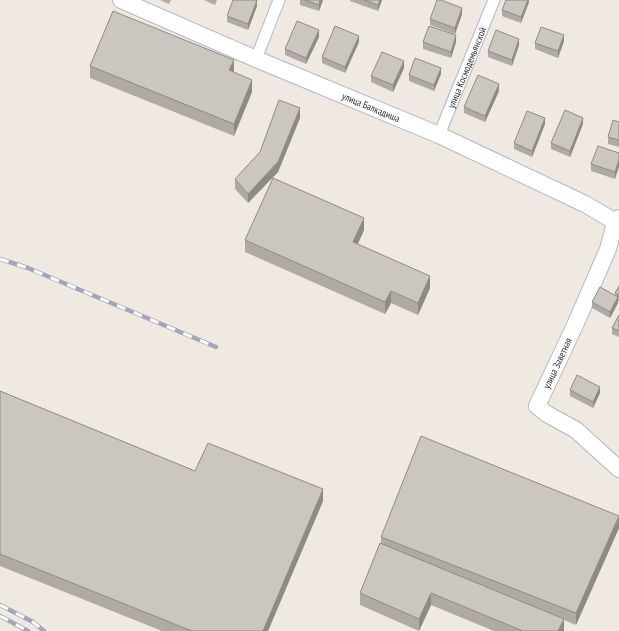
<svg xmlns="http://www.w3.org/2000/svg" width="619" height="631" font-family="'PT Sans Narrow',sans-serif">
<rect width="100%" height="100%" fill="#efe9e1"/>
<g fill="none" stroke-linecap="round" stroke-linejoin="round">
<g stroke="#b4b7c1" stroke-width="13">
<g id="street">
<path d="M256 59 279 0"/>
<path id="s1" d="M439 135 494 0"/>
</g>
</g>
<g stroke="#b4b7c1" stroke-width="18">
<g id="secondary">
<path id="s2" d="M121 0 256 59 439 135 585 204 614 221 615 223"/>
<path d="M619 218 615 223 608 249 576 323 537 406 547 414 576 430 619 469"/>
</g>
</g>
<use href="#street" stroke="#fff" stroke-width="11"/>
<use href="#secondary" stroke="#fff" stroke-width="16"/>
<g stroke="#a3a6b8" stroke-width="4.5">
<path id="rail" d="M0 259 28 268 216 347
M0 605 33 622 44 631
M0 616 28 631"/>
</g>
<use href="#rail" stroke="#fff" stroke-width="3" stroke-dasharray="9" stroke-linecap="butt"/>
</g>
<path fill="#afaba4" d="M160 0H171L169 4Z
M204 0H217L215 5Z
M300 0H323L319 11 300 5Z
M350 0H382L378 11 350 1Z
M529 0V2L521 23 502 16V10Z
M257 6 248 30 227 22V16Z
M462 14 455 34 430 25V19Z
M319 37 306 64 285 55V49Z
M564 41 558 58 535 49V43Z
M359 42 345 73 322 63V57Z
M423 42H456L451 58 423 49Z
M519 45 512 66 488 57V51Z
M90 66 233 72 252 92 234 136 90 78Z
M404 68 393 92 371 82V76Z
M441 74 434 91 409 81V75Z
M499 91 485 122 464 113V107Z
M300 118 278 172 248 203 235 189V179Z
M619 122V147L608 144V137Z
M545 124 532 157 514 149V143Z
M583 124 570 157 551 149V143Z
M619 153 615 179 591 171V164Z
M364 230 358 244 430 288 418 315 391 303 385 314 245 252V240Z
M619 286V301H618V303L610 318 592 308V302L615 295V293Z
M619 315V337L612 334V328Z
M570 390 600 393 593 408 570 396Z
M0 391 195 471 323 501 268 631H162L0 566Z
M619 528 576 625 564 620V631H494L431 605 419 631 360 605V593L381 543V537Z"/>
<path fill="#8e8b86" d="M257 0V6L248 30V24Z
M320 0H323L319 11V5Z
M380 0H382L378 11V5Z
M528 0H529V2L521 23V17Z
M462 8V14L455 34V28Z
M319 30V37L306 64V58Z
M456 35V42L451 58V52Z
M564 35V41L558 58V51Z
M359 36V42L345 73V67Z
M519 39V45L512 66V60Z
M234 60V72L229 70Z
M404 61V68L393 92V85Z
M441 68V74L434 91V85Z
M252 80V92L234 136V124Z
M499 84V91L485 122V116Z
M300 108V118L278 172 248 203V194Z
M545 118V124L532 157V151Z
M583 118V124L570 157V151Z
M619 160V167L615 179V172Z
M364 218V230L353 254V242Z
M430 276V288L418 315V303Z
M391 291V303L385 314V302Z
M618 297V303L610 318V312Z
M600 387V393L593 408V402Z
M323 489V501L268 631H263Z
M619 516V528L576 625V613Z
M431 593V605L419 631V619Z
M564 619V631H558Z"/>
<path fill="#cbc7bf" stroke="#8e8b86" d="M233 0H257L248 24 227 16Z
M305 0H320L319 5Z
M364 0H380L378 5Z
M437 0H441L462 8 455 28 430 19Z
M506 0H528L521 17 502 10Z
M113 11 234 60 229 70 252 80 234 124 90 66Z
M297 21 319 30 306 58 285 49Z
M335 26 359 36 345 67 322 57Z
M429 26 456 35 451 52 423 42Z
M541 27 564 35 558 51 535 43Z
M496 30 519 39 512 60 488 51Z
M382 52 404 61 393 85 371 76Z
M415 58 441 68 434 85 409 75Z
M478 75 499 84 485 116 464 107Z
M279 100 300 108 278 162 248 194 235 179 260 152Z
M565 110 583 118 570 151 551 143Z
M527 111 545 118 532 151 514 143Z
M613 120 619 122V140L608 137Z
M598 146 619 153V160L615 172 591 164Z
M273 178 364 218 353 242 430 276 418 303 391 291 385 302 245 240Z
M619 286V295L615 293Z
M600 287 618 297 610 312 592 302Z
M619 315V331L612 328Z
M577 375 600 387 593 402 570 390Z
M0 391 195 471 208 443 323 489 263 631H192L0 554Z
M421 436 619 516 576 613 381 537Z
M380 543 564 619 558 631H523L431 593 419 619 360 593Z"/>
<g text-anchor="middle" stroke-width="3.5" stroke-linejoin="round" paint-order="stroke">
<g font-size="10" fill="#2e2e2e" stroke="#fff">
<text dy="4" stroke="none"><textPath href="#s1" startOffset="73">улица Космодемьянской</textPath></text>
<text dy="4" stroke="none"><textPath href="#s2" startOffset="272">улица Балкадиша</textPath></text>
<text transform="translate(557 363) rotate(-65)" y="4">улица Заветная</text>
</g>
</g>
</svg>
